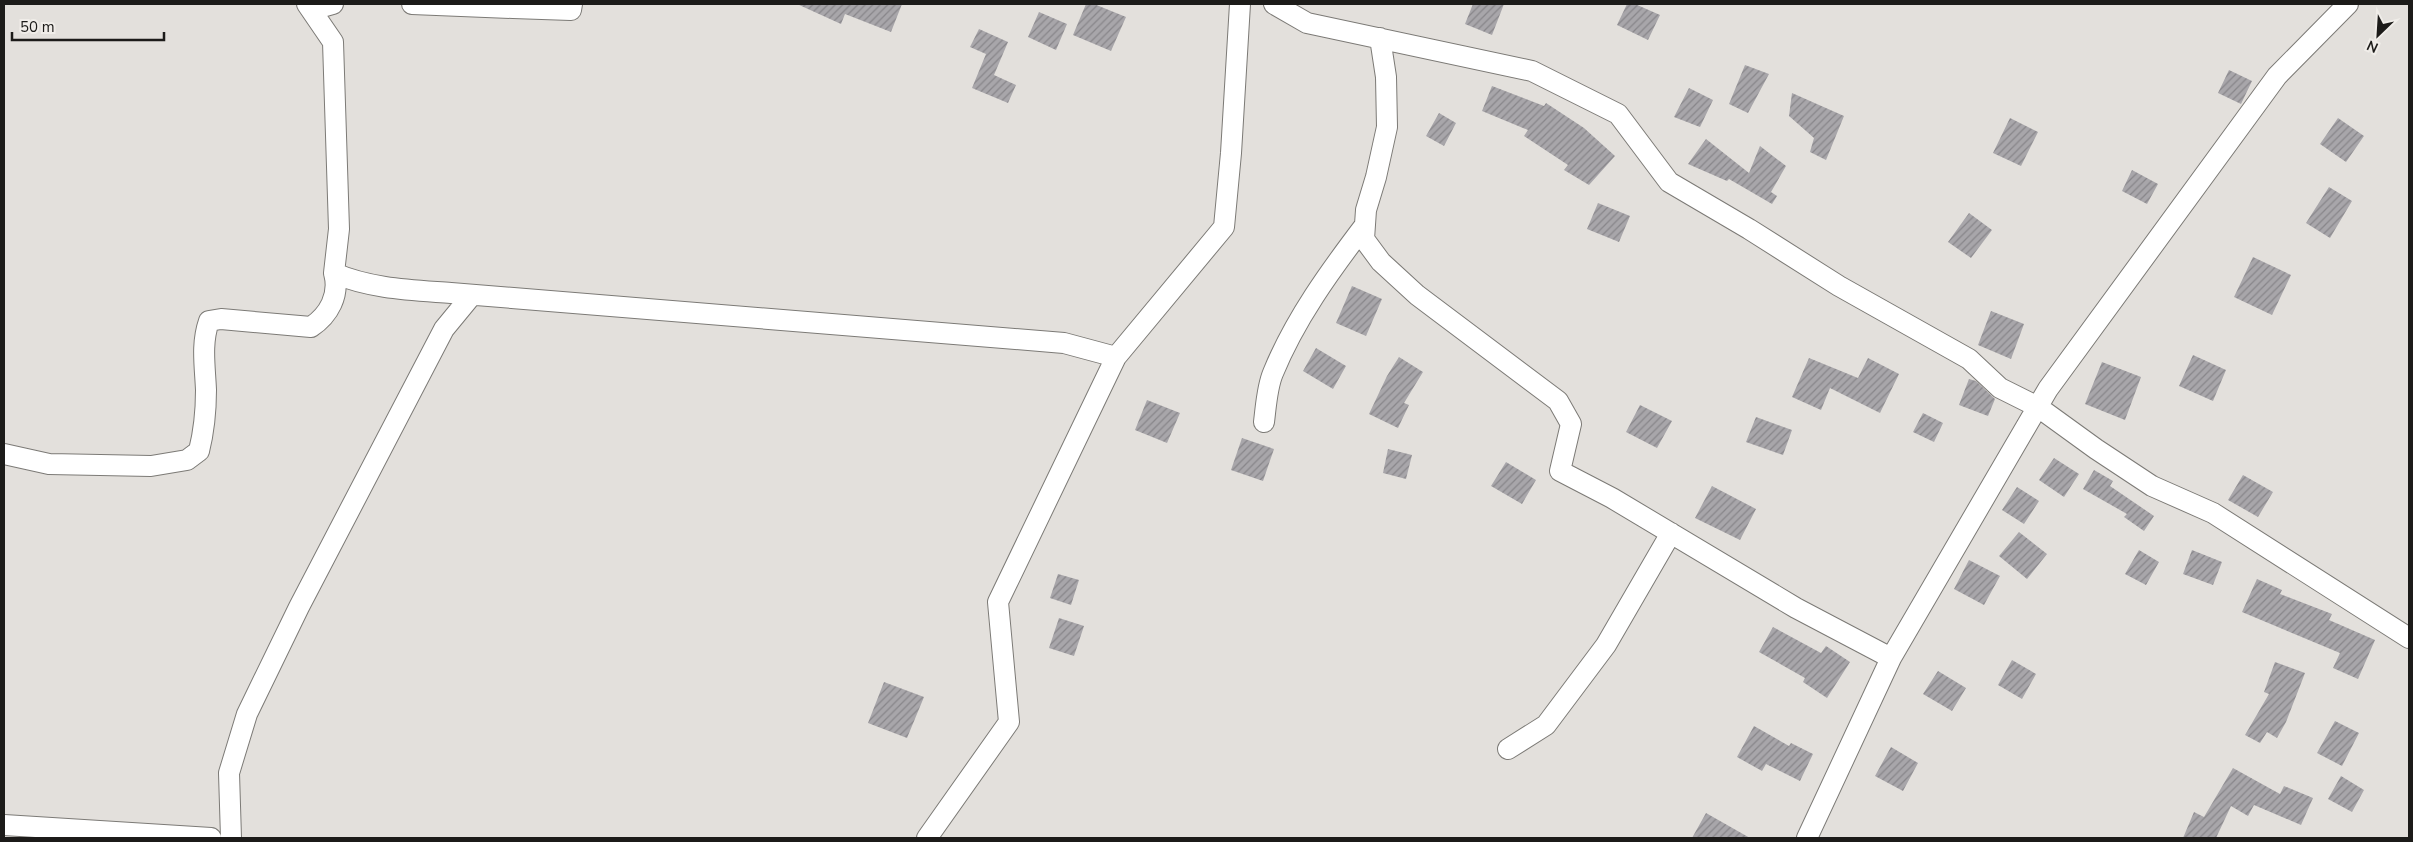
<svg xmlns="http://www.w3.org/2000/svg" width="2413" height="842" font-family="'Nunito Sans',sans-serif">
<defs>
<pattern id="building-hatch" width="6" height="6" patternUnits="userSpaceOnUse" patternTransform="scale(1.25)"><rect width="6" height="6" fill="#a8a6aa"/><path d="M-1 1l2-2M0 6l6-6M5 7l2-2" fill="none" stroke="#88868a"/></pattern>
</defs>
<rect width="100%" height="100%" fill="#e3e0dc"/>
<path fill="url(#building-hatch)" d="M797 4H902L891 32 845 14 841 24Z
M1086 4H1094L1126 17 1111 51 1073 35Z
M1473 4H1504L1492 35 1465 24Z
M1627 4H1635L1660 15 1648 40 1617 25Z
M1039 12 1067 24 1056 50 1028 37Z
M979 29 1008 42 994 75 1016 85 1008 103 972 88 986 54 970 47Z
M1745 65 1769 74 1748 113 1729 104Z
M2229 70 2252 81 2241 104 2218 93Z
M1492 86 1544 106 1546 103 1584 128 1615 156 1589 185 1564 170 1568 165 1524 136 1528 130 1482 111Z
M1689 88 1713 100 1700 127 1674 117Z
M1792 93 1844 116 1826 160 1810 152 1814 138 1789 116Z
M1439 113 1456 123 1444 146 1426 136Z
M2010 118 2038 132 2021 166 1993 153Z
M2338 118 2364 136 2346 162 2320 144Z
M1706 139 1749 173 1760 146 1786 166 1771 192 1777 196 1772 204 1729 179 1727 181 1688 164Z
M2132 170 2158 184 2147 204 2122 191Z
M2329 187 2352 201 2330 238 2306 223Z
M1598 203 1630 216 1619 242 1587 229Z
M1969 213 1992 230 1971 258 1948 242Z
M2253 257 2291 275 2272 315 2234 297Z
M1352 286 1382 299 1366 336 1336 323Z
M1991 311 2024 324 2011 359 1978 345Z
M1316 348 1346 366 1333 389 1303 371Z
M2193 355 2226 370 2213 401 2179 386Z
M1399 357 1423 372 1404 403 1409 405 1398 428 1369 414 1387 376Z
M1809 358 1858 378 1868 358 1899 374 1880 413 1830 388 1821 410 1792 397Z
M2102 362 2141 377 2125 420 2085 404Z
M1969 379 1976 381 1995 399 1988 416 1959 405Z
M1147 400 1180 413 1167 443 1135 430Z
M1640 405 1672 421 1657 448 1626 432Z
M1923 413 1943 423 1934 442 1913 432Z
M1756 417 1792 430 1783 455 1746 442Z
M1242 438 1274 449 1263 481 1231 470Z
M1388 449 1412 455 1406 479 1383 473Z
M2054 458 2079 474 2064 497 2039 480Z
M1506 462 1536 480 1522 504 1491 486Z
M2094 470 2113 481 2110 486 2154 516 2144 531 2124 517 2127 514 2083 489Z
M2243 475 2273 492 2258 517 2228 500Z
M1712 486 1756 509 1740 540 1695 518Z
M2017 487 2039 501 2024 524 2002 510Z
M2019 532 2047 554 2027 579 1999 556Z
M2139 550 2159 562 2146 585 2125 574Z
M2192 550 2222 562 2213 585 2183 574Z
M1969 560 2000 576 1984 605 1954 589Z
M1058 574 1079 580 1071 605 1050 598Z
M2257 579 2282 590 2280 594 2332 614 2329 620 2375 640 2358 679 2333 668 2340 653 2242 612Z
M1059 618 1084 626 1074 656 1049 648Z
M1773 627 1821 653 1826 646 1850 662 1827 698 1803 682 1805 678 1759 652Z
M2012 660 2036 674 2022 699 1998 685Z
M2275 662 2305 673 2286 722 2277 738 2267 732 2260 743 2245 735 2269 694 2264 692Z
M1938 671 1966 688 1952 711 1923 694Z
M884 682 924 697 907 738 868 723Z
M2335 721 2359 733 2342 766 2317 753Z
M1754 726 1789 746 1791 743 1813 754 1800 781 1766 764 1762 771 1737 757Z
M1891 747 1918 763 1903 791 1875 776Z
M2233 768 2280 794 2284 786 2313 798 2301 825 2254 805 2248 816 2231 806 2216 838H2183L2194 812 2204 817Z
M2341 776 2364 790 2352 812 2328 799Z
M1706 813 1750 838H1692Z"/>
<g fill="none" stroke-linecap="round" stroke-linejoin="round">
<g stroke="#7c7a76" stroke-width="22">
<path id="street" d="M307 4 333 42 339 229 334 273C371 289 412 290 451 293L1064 343 1116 357
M412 4 513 8
M513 4V8L571 10 572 4
M1274 4 1307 23 1532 71 1618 114 1669 182 1749 229 1839 286 1969 359 2000 388 2038 407 2096 449 2152 486 2213 513 2409 638
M312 10 333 4
M1380 38 1386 77 1387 127 1376 177 1366 210 1364 239 1381 262 1417 295 1558 401 1571 424 1560 471 1612 498 1796 608 1891 658
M1264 422C1266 406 1267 387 1273 373 1295 319 1330 271 1365 225
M4 454 49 464 151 466 187 460 199 451C204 431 206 411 206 390 205 366 201 344 209 321L221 319 311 327C329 315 340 295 334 273
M1508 749 1546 725 1606 645 1671 533
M4 825 211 838
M231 838 229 773 247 714 299 607 444 329 472 295
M927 838 1009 722 998 602 1116 357 1224 227 1231 153 1240 4
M1807 838 1891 658 2048 389 2277 76 2348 4"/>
</g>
<use href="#street" stroke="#fff" stroke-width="20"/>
</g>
<rect width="2413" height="842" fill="none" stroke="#1c1b19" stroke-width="10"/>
<g transform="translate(2378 35) rotate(205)" stroke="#f0ede9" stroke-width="4" paint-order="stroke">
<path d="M0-4L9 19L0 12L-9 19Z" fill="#1c1b19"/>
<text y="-8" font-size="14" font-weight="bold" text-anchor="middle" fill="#1c1b19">N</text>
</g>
<path d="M12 32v8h152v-8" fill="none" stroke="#1c1b19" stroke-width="2.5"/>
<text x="20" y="32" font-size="15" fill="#1c1b19" stroke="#f0ede9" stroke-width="4" paint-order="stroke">50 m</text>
</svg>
